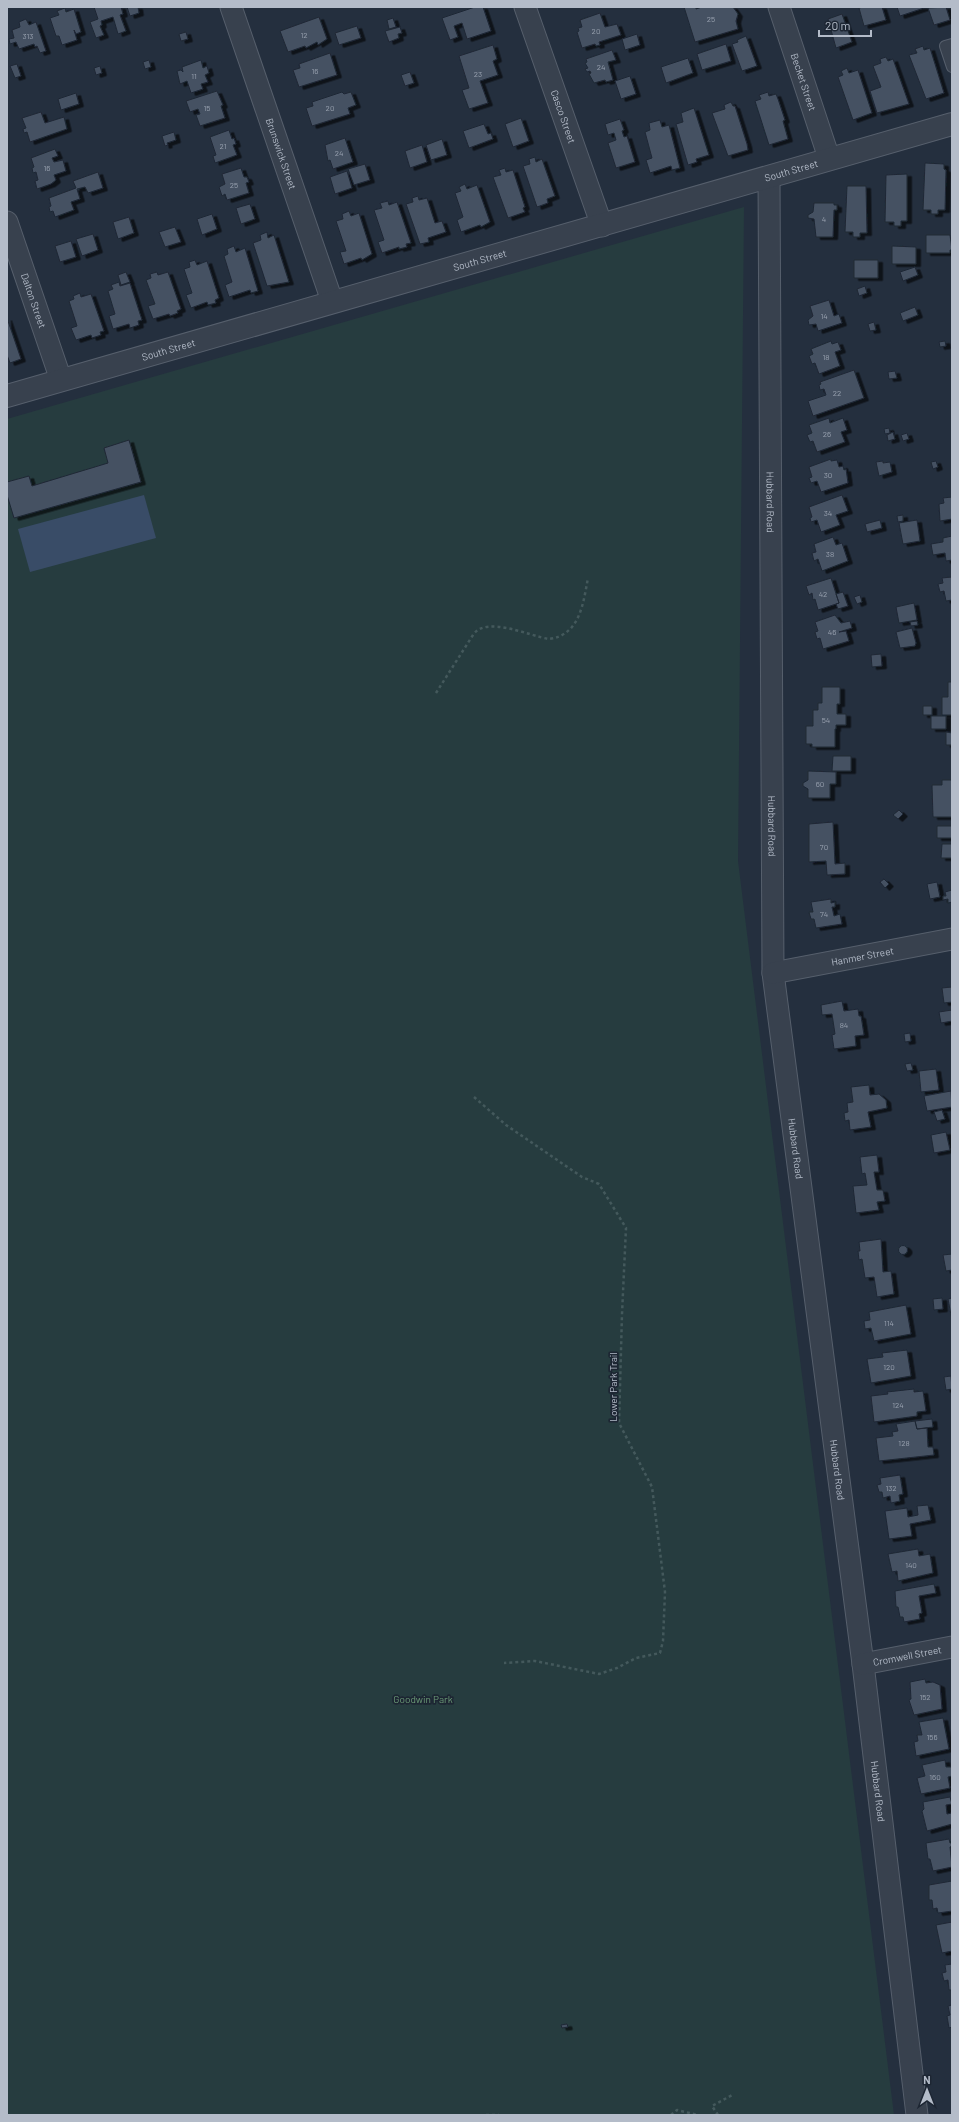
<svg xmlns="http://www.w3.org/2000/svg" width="959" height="2122" font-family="Barlow,sans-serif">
<defs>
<filter id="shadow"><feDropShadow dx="4.5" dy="2.5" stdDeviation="0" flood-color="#0009"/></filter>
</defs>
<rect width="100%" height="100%" fill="#242f3e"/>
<path fill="#263c3f" d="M744 207 738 861 894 2115H7V419Z"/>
<path fill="#394c67" d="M144 495 156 538 30 572 18 529Z"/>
<path fill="#455162" stroke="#1f2835" filter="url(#shadow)" d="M94 7H121L123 14 120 15 126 31 118 34 113 17 101 21 102 25 100 26 104 35 96 38 90 22 98 19Z
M127 7H138L139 13 130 16Z
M475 7H483L491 31 467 39 462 23 454 26 458 37 450 40 442 18Z
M684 7H696V9L702 7H733L738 14 736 21 738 29 695 42Z
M864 7H882L886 20 864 26 859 8Z
M897 7H924V8L900 16Z
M946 7 950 20 934 25 928 8Z
M65 8 66 12 74 9 81 32 76 34 74 30 77 40 62 45 59 36H56L50 18 59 15 57 11Z
M600 13 605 27 617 24 621 35 599 42 600 45 596 46 595 44 582 48 577 32 579 31 578 28 582 27 580 20Z
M842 14 852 42 836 48 828 19Z
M319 17 327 39 318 45 317 42 306 48 305 46 288 52 280 31Z
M393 18 396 27 389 29 387 20Z
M26 19 29 25 36 22 46 51 40 53 37 46 35 47 34 44 19 49 16 42 10 44 9 39 14 38 12 30 20 27 19 22Z
M357 26 361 38 339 45 335 33Z
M400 27 402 33 398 34 399 38 389 42 385 31Z
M186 32 188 39 181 41 179 34Z
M637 34 640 45 625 50 622 39Z
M746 36 757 66 742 71 732 44 738 42 737 40Z
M726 44 731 61 702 70 697 54Z
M493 45 497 59 493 61 498 75 480 81 488 103 469 109 462 90 469 88 459 56Z
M923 46 924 50 930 48 944 93 926 99 909 55 917 53 915 49Z
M612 50 616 60 608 62 613 80 606 82 605 80 594 83 589 74 591 73 590 71 587 72 585 69 588 68 585 63 587 62 586 59Z
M330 53 337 75 299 87 293 70 300 68 299 64Z
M886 57 888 61 893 59 909 104 877 113 870 91 881 87 873 66 881 63 880 59Z
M688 58 693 73 666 83 661 67Z
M149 60 151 67 145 69 143 62Z
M201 60 203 68 207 66 209 73 205 75 208 82 201 84 203 89 191 93 187 81 180 84 177 71 181 70 183 72 182 67Z
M17 64 21 76 15 78 10 66Z
M100 66 102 73 96 75 94 68Z
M847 68 849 73 858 70 872 113 853 120 838 77 843 75 841 71Z
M410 72 414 83 405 86 401 75Z
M630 76 636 94 621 99 615 81Z
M217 91 223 105 221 106 225 118 200 126 196 115 200 114 198 109 190 112 186 101Z
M342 92 344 94 351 92 356 105 348 108 350 114 312 126 306 108 313 106 312 102Z
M768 92 769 96 776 94 778 99 785 120 783 121 788 139 769 145 755 101 761 99 759 95Z
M76 93 79 104 61 110 58 99Z
M731 102 733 106H735L747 144 748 150 728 156 712 113 725 109 724 105Z
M694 108 709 155 696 159 697 162 688 165 676 124 683 122 681 113Z
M41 112 45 123 64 117 67 129 30 142 27 132 24 133 23 129 26 128 22 118Z
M521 118 529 141 513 147 505 124Z
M620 119 624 130 622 131 624 137 627 136 635 162 616 168 608 143 616 140 614 133 608 135 605 124Z
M660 120 662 127 669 125 680 168 672 170 671 166 650 173 646 160 652 158 645 132 650 130 649 123Z
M484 124 488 134 491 133 493 139 469 148 463 131Z
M229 130 232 139 234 138 236 144 233 145 237 155 215 163 213 156 216 155 210 137Z
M174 132 176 140 167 143 168 145 165 146 162 136Z
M345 138 353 162 333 169 330 160 328 161 325 145Z
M442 139 447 155 431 160 426 145Z
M422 145 427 162 410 168 405 151Z
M55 149 58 156 52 158 54 162 63 160 66 171 54 175 56 180 51 184 37 189 35 181 38 180 36 172 33 173 32 168 34 167 31 158Z
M535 157 536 162 542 159 555 196 547 199 548 203 537 207 523 166 530 164 529 159Z
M925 163 944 164V169L946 170 945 210H938V214H931V210H923Z
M365 164 370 180 354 185 348 169Z
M241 168 244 177H247L249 182 246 183 249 193 227 200 225 194 222 196 219 187 225 184 222 174Z
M505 168 506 172 513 170 525 207 523 208 525 212 508 218 493 177 501 175 499 170Z
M347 171 352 188 335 194 330 177Z
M98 172 103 188 88 193 85 187 77 189 80 199 71 202 74 210 55 217 53 211 50 212 49 207 51 206 49 198 76 188 73 181Z
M907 174V221H901V226H894V222H885L886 175Z
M465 184 467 189 477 185 490 222 481 227 480 225 461 232 457 220 463 217 455 193 461 191 459 187Z
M847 186H866L867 233H860V237H853V232H845Z
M418 196 419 200 427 198 435 223 442 221 446 232 428 238 429 242 420 244 406 204 413 202 412 198Z
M388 201 389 205 397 202 411 243 406 244 407 247 399 249V247L382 253 378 242 384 240 374 210 382 208 380 203Z
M814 203H834V205H837V210H834L833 237H816L814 219 808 218V215L813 212Z
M250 204 255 219 241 224 236 208Z
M349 211 351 216 359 213 372 254 362 260 361 258 344 264 340 252 346 251 336 221 343 219 342 214Z
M212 214 217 229 202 235 197 219Z
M129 217 134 233 118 239 113 222Z
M175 227 181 242 165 247 159 232Z
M267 232 268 238 274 235 289 282 267 286 253 243 261 240 260 235Z
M93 234 98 250 82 256 76 239Z
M926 235H950L952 250H950V253H926Z
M71 241 76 257 60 262 55 246Z
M234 246 236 252 245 248 258 291 251 293 250 290 229 297 225 285 232 282 224 256 228 254 227 249Z
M892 246 916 247V264H892Z
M195 260 197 265 207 261 219 298 215 300 216 303 208 305 207 302 191 308 186 295 192 293 184 269 190 267 189 262Z
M854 260H878V278H854Z
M915 267 918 275 903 281 900 272Z
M126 272 130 282 121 285 118 275Z
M157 272 158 275 168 272 181 309 177 311 178 313 170 316 169 314 153 319 148 306 155 304 146 280 151 278 150 274Z
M119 282 120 286 130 283 142 320 138 321 139 325 130 328 129 324 113 329 109 316 115 314 108 291 113 289 111 285Z
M865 286 867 293 859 296 857 289Z
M80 293 81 297 91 294 104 331 100 332 101 335 92 338 91 335 76 340 71 328 77 326 69 301 74 299 73 296Z
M829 300 834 316 839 314 842 323 818 331 816 324 809 325 808 320 813 316 810 306Z
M915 307 918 315 903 321 900 313Z
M7 318 21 359 10 363 7 355Z
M874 322 876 330 870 331 868 324Z
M831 341 832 344 838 342 841 350 835 352 840 366 819 374 815 363 812 364 809 356 813 354 811 349Z
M945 341 946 346 940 347 939 342Z
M854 370 864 398 813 416 808 401 826 395 824 389 820 390 819 385 821 384 820 382Z
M895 371 897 378 889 379 888 372Z
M829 418 830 423 843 418 847 430 841 432 845 442 817 452 813 441 810 442 807 435 812 433 809 425Z
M889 428 890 433 885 434 884 429Z
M893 432 895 439 888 441 887 435Z
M907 433 909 439 903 441 901 435Z
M129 440 141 482 14 518 7 495V482L29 476 32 486 108 463 104 448Z
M831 459V461L837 460 839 467 843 466 844 470 846 469 848 483 821 492 817 481 811 483 809 478 812 477 809 467Z
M883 461V463L890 462 892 472 879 476 876 462Z
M936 461 938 467 933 469 931 462Z
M842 495 848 511 836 515 840 525 821 532 817 520 811 522 810 518 812 517 809 507Z
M952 497V519L940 521 939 504 944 503 943 498Z
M903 515V521L898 522 897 516Z
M880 520 882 528 867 532 865 524Z
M917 520 920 541 903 544 899 523Z
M952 536V560L946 561 945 553 933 555 931 544 943 542V538Z
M833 537 836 545 842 543 848 561 822 571 818 559 814 561 812 553 816 552 814 544Z
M952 577V600L946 601 944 591 940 592 938 584 943 583 942 578Z
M831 578 839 603 818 610 815 599 813 600 812 593 809 595 806 586Z
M843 592 848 606 838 609 836 604 839 603 836 594Z
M860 595 862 602 857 604 854 597Z
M914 603 917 620 899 623 896 607Z
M835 615 841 623 850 621 852 628 839 632 846 631 849 641 823 649 820 638 817 639 815 632 818 631 815 622Z
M917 621 918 625 911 626 910 622Z
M912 628 916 643 915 646 900 648 896 632Z
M881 654 882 666 872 667 871 655Z
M948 682H952V715H942V697H948Z
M822 687H840V704H837V714H846V725H836V729H835V747H812V744H806V726H813V710H818V703H822Z
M923 706H932V715H923Z
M931 716H946V729H931Z
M946 732 952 733V745H946Z
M833 756H851V771H832Z
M808 771 836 772V784H830V798H808V789L803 786V783L808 780Z
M942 780H952V817H933L932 785H942Z
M899 810 903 814 898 819 893 815Z
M833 822 835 864 845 863V874L827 875 826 861 809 862V824Z
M937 826H952V838H937Z
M942 844H952V858H941Z
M884 879 889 884 885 888 880 882Z
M937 882 940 897 930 899 927 884Z
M952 890V902L948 903V899L943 900V896H946L945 892Z
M831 899V903L835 902V907H832L834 916 840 914 842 924 816 928 814 919H811L809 912H813L811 902Z
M952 987V1002L944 1003 942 988Z
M842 1001 844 1011 858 1009 859 1016H861L864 1035 855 1036 856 1046 834 1049 832 1035 835 1034 832 1014 822 1015 821 1005Z
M952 1010V1021L941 1023 939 1012Z
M910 1033 911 1041 905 1042 904 1034Z
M911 1063 913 1070 907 1071 905 1064Z
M936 1069 939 1090 921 1092 919 1071Z
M869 1085 870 1095 879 1094 886 1100 887 1108 868 1112 871 1127 850 1130 849 1120 845 1121 844 1113 848 1112 847 1103 853 1102 851 1087Z
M951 1091 952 1107 927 1111 924 1096Z
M942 1110 945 1119 937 1121 934 1112Z
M946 1132 950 1150 934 1153 931 1135Z
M877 1155 879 1172H874L877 1190H883L885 1201 877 1202 879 1210 856 1213 853 1186 867 1185 865 1173 862 1174 860 1157Z
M881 1239 883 1272 891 1271 894 1294 877 1297 874 1277 865 1278 862 1259 859 1260 858 1251H860L859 1242Z
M898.5 1250a4.5 4.5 0 1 1 9 0a4.5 4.5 0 1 1-9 0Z
M952 1254V1270L946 1271 943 1255Z
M942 1298 943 1309 934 1310 933 1299Z
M952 1298V1320L948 1299Z
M906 1305 911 1334 874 1341 871 1328 865 1329 864 1321 870 1320 869 1312Z
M907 1350 911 1376 871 1383 867 1359 883 1357 882 1353Z
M951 1376 952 1389 946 1390 944 1377Z
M914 1389V1392L923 1391 926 1411 917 1412V1416L874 1422 871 1396 888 1394 887 1392Z
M932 1419 933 1427 917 1429 915 1421Z
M915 1421 917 1429 927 1428 928 1447H933L934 1455 879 1461 876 1438 893 1436 892 1432 898 1431 896 1424Z
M900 1475 903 1494 899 1495 900 1501 891 1503 890 1496 883 1498 882 1492H879L877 1485 881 1484 880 1478Z
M928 1505 931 1520 910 1524 912 1536 889 1539 885 1511 907 1508 908 1517 918 1515 917 1506Z
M918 1549 919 1556 930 1554 933 1573 898 1581 897 1571 892 1572 888 1554Z
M934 1584 936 1593 919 1596 922 1613 919 1614 920 1619 904 1622 903 1617H900L898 1607H896L895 1591Z
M925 1679 926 1683 933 1682 940 1685 942 1709 914 1715 909 1700 911 1699 910 1682Z
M943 1718 949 1749 916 1756 914 1742 918 1741 917 1735H922L919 1722Z
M945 1760 946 1767H952V1776L948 1777 950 1788 921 1794 917 1778 925 1776 922 1765Z
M950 1797 952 1804 946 1805 947 1814 952 1813V1824L927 1831 922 1811 924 1809 923 1802Z
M949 1839 950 1843H952V1846L950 1847 952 1867 933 1871 930 1859H928L926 1843Z
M952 1881V1911L938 1913 937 1908 933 1909 932 1900H929V1885Z
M952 1922V1951L942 1953 936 1925Z
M952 1964V1990H949L948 1980 944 1981 942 1973 946 1972 945 1965Z
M952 2005V2027L949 2028 947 2016 950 2015 948 2006Z
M567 2024 568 2027 562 2028 561 2025Z"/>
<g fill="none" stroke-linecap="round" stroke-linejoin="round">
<g stroke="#565f6c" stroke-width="12">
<path id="service" d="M952 44 945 46 952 67"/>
</g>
<g stroke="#565f6c" stroke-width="23">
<g id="minor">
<path id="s1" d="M231 7 332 301"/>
<path id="s2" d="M525 7 602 226"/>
<path id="s3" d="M779 7 829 158"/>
<path id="s4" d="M769 177 773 973 863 1664 917 2115"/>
<path id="s5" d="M7 222 61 380"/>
<path id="s6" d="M773 973 952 939"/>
<path id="s7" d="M863 1664 952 1647"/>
</g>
</g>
<g stroke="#565f6c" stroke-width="24">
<g id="tertiary">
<path id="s8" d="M7 396 952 124"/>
</g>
</g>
<path stroke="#44595c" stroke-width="2.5" stroke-dasharray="3 3" stroke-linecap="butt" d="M436 693 473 635C486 615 529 636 549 639 580 635 583 604 588 578
M474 1097 506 1125 582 1177 599 1184 626 1228 622 1314 619 1423 652 1487 665 1592 663 1641 660 1653 636 1658 617 1668 599 1674 535 1661 504 1663
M486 2115H499
M671 2115 677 2110 698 2115
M718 2115 712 2106 734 2094"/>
<use href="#service" stroke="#38414e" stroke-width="10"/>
<use href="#minor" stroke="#38414e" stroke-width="21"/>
<use href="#tertiary" stroke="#38414e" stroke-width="22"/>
</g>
<g text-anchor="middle" stroke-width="3.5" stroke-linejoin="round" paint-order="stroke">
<g font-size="8" fill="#98a1af">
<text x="711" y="22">25</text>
<text x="596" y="34">20</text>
<text x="304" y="38">12</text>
<text x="28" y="39">313</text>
<text x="601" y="70">24</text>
<text x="315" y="74">16</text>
<text x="478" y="77">23</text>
<text x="194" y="79">11</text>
<text x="207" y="111">15</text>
<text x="330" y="111">20</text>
<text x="223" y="149">21</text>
<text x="339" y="156">24</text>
<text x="47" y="171">16</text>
<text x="234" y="188">25</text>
<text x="824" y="222">4</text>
<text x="824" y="319">14</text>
<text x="826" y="360">18</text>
<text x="837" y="396">22</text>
<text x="827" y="437">26</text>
<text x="828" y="478">30</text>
<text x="828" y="516">34</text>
<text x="830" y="557">38</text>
<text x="823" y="597">42</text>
<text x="832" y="635">46</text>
<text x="826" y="723">54</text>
<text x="820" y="787">60</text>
<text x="824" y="850">70</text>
<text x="824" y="917">74</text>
<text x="844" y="1028">84</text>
<text x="889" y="1326">114</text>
<text x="889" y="1370">120</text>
<text x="898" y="1408">124</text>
<text x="904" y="1446">128</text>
<text x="891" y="1491">132</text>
<text x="911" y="1568">140</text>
<text x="925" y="1700">152</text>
<text x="932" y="1740">156</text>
<text x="935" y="1780">160</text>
</g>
<g font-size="10" fill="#b4bcc9" stroke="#1d2633">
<text dy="4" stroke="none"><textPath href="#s3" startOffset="79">Becket Street</textPath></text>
<text dy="4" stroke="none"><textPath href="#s2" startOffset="116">Casco Street</textPath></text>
<text dy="4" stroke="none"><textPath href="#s1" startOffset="155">Brunswick Street</textPath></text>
<text dy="4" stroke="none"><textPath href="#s8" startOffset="816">South Street</textPath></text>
<text dy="4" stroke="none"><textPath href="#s8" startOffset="492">South Street</textPath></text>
<text dy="4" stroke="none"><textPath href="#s5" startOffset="83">Dalton Street</textPath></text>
<text dy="4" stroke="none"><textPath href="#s8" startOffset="168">South Street</textPath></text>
<text dy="4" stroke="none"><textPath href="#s4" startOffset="325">Hubbard Road</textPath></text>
<text dy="4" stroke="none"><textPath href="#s4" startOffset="649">Hubbard Road</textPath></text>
<text dy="4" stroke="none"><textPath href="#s6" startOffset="91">Hanmer Street</textPath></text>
<text dy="4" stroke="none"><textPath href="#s4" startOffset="973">Hubbard Road</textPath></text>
<text transform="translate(613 1387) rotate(-90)" y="4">Lower Park Trail</text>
<text dy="4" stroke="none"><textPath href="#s4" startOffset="1297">Hubbard Road</textPath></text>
<text dy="4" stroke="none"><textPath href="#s7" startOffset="45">Cromwell Street</textPath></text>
<text dy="4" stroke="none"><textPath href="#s4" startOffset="1621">Hubbard Road</textPath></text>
</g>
<g font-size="10" fill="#6b9a76" stroke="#1d2633">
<text x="423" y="1703">Goodwin Park</text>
</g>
</g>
<rect width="959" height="2122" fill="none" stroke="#b4bcc9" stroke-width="16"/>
<g transform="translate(927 2090)" stroke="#1d2633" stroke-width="3" paint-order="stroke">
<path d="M0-3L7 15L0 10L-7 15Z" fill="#b4bcc9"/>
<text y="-6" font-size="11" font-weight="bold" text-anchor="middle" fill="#b4bcc9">N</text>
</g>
<path d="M819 30v6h52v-6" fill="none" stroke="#b4bcc9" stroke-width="2"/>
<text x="825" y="30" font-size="12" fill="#b4bcc9" stroke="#1d2633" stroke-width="3" paint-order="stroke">20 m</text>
</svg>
